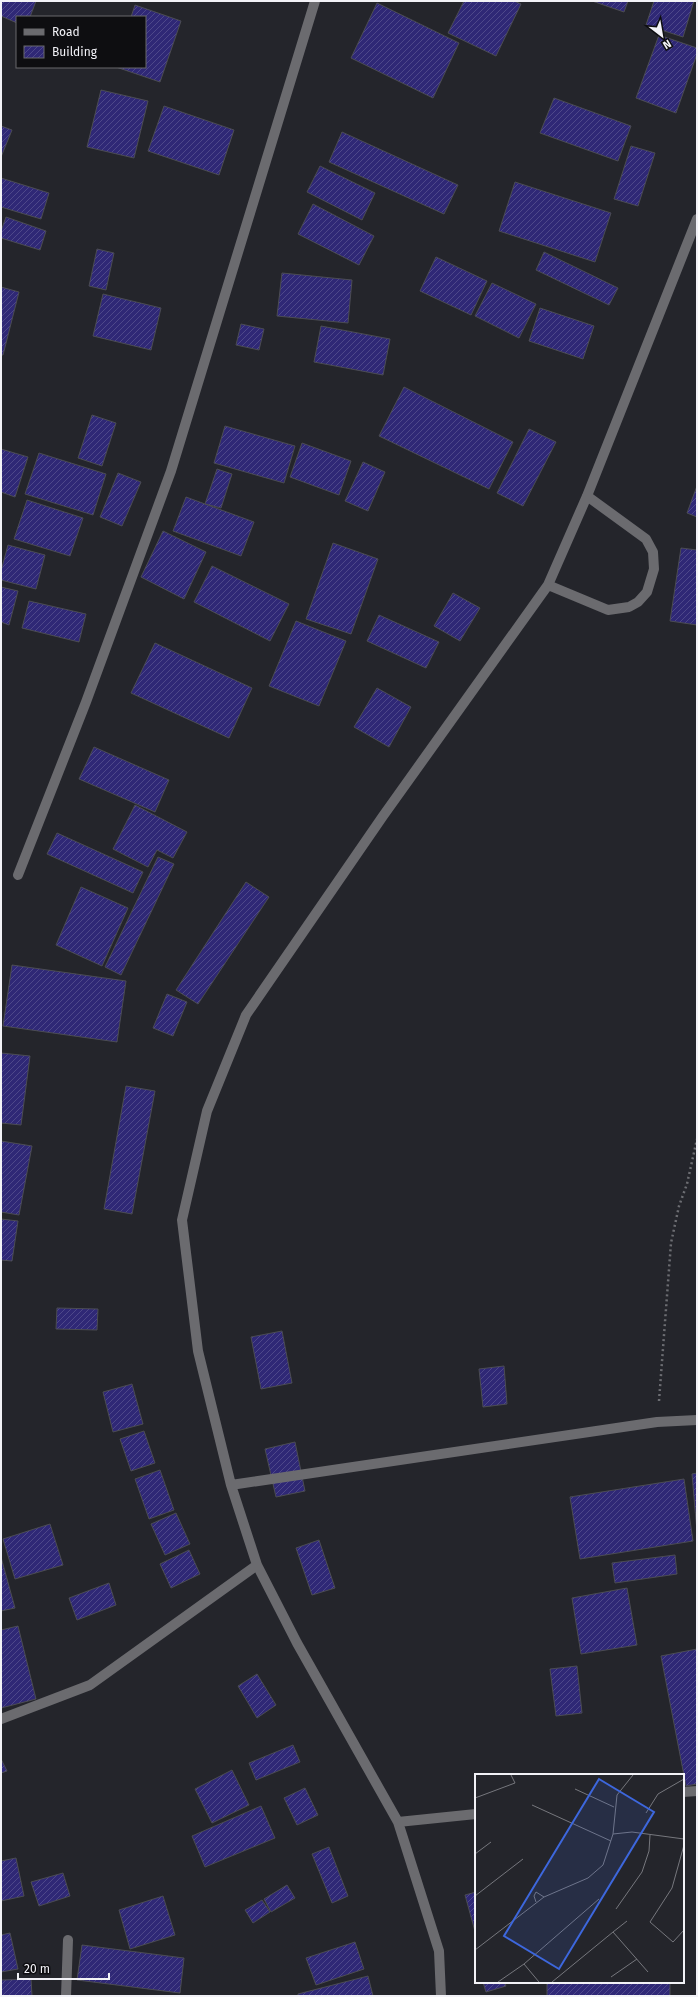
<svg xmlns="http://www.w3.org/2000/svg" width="698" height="1997" font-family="'Fira Sans',sans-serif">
<defs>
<pattern id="building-hatch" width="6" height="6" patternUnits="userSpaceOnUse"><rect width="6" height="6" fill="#2f2876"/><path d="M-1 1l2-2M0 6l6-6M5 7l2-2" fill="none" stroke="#4e488a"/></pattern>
</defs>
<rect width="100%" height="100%" fill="#24252b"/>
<path fill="url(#building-hatch)" stroke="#4b4c53" d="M1 1H36L30 17H17V23L1 16Z
M464 1H514L521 4 496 56 448 33Z
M592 1H628L624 12Z
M654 1H694L683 37 646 25Z
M377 3 459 43 433 98 351 58Z
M135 5 181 21 160 82 116 67H145V17H131Z
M659 35 697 48V54L676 113 636 98Z
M101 90 148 101 134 158 87 147Z
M554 98 631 126 618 161 540 133Z
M164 106 234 130 219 175 148 151Z
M1 126 12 130 1 157Z
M342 132 458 185 444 214 329 162Z
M631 146 655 153 638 206 614 199Z
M320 166 375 193 362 220 307 192Z
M1 178 49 193 41 219 1 207Z
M515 182 611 213 595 262 499 231Z
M313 204 374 236 359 265 298 234Z
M6 217 46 231 40 250 1 238V231Z
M97 249 114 253 106 290 89 286Z
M544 252 618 288 609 305 536 270Z
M436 257 487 281 471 315 420 291Z
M282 273 352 280 348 323 277 316Z
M492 283 536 304 519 338 475 316Z
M1 287 19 292 3 355H1Z
M103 294 161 308 151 350 93 336Z
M540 308 594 326 583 359 529 341Z
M241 324 264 329 259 350 236 345Z
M321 326 390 339 383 375 314 362Z
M404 387 513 442 489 489 379 436Z
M92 415 116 423 102 466 78 458Z
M225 426 295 446 284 483 214 463Z
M529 429 556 442 523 506 497 493Z
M302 443 351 461 339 495 290 477Z
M1 449 28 457 15 497 1 492Z
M39 453 106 474 93 515 25 494Z
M363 462 385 472 368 511 345 501Z
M217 469 232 474 221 508 205 504Z
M118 473 141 482 122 526 100 517Z
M697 486V517L687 513Z
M186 497 254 522 241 556 173 531Z
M27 500 83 518 70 556 14 539Z
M163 531 206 552 184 599 141 577Z
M333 543 378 559 351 634 306 619Z
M8 545 45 555 36 589 1 580V571Z
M681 548 697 550V625L670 621Z
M212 566 289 604 270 641 194 602Z
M1 587 18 591 9 625 1 622Z
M453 593 480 608 460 641 434 626Z
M29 601 86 614 79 642 22 628Z
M379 615 439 642 426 668 367 641Z
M296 621 346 641 319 706 269 686Z
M155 643 252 688 229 738 131 693Z
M377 688 411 707 389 747 354 727Z
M94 747 169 780 155 812 79 779Z
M135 805 187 832 173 858 157 850 148 867 113 849Z
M57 833 143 872 133 893 47 854Z
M158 857 174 864 121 975 105 967Z
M246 882 269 897 198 1004 176 990Z
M81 887 128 908 102 966 56 945Z
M12 965 126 981 117 1042 3 1026Z
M167 994 187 1002 173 1036 153 1028Z
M1 1053 30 1056 21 1125 1 1123Z
M126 1086 155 1091 132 1214 104 1209Z
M1 1141 32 1146 19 1215 1 1212Z
M1 1219 18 1221 12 1261 1 1260Z
M57 1308 98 1309 97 1330 56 1329Z
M282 1331 292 1383 261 1389 251 1337Z
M504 1366 507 1404 483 1407 479 1369Z
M132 1384 143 1424 113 1432 103 1392Z
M144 1431 155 1463 131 1471 120 1439Z
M295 1442 305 1491 276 1497 265 1449Z
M160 1470 174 1510 149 1519 135 1479Z
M697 1473V1532L692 1474Z
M684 1479 693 1541 580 1559 570 1497Z
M176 1513 190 1544 165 1555 151 1524Z
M50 1524 63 1565 15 1579 3 1539Z
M319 1540 335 1588 312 1595 296 1548Z
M189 1550 200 1574 171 1588 160 1564Z
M675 1555 677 1574 615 1583 612 1563Z
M1 1557 15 1608 1 1611Z
M109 1583 116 1605 77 1620 69 1598Z
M627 1588 637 1645 581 1654 572 1598Z
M18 1626 36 1699 1 1708V1630Z
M697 1649V1784L686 1786 661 1656Z
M577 1666 582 1713 556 1716 550 1669Z
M257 1674 276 1705 257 1718 238 1686Z
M293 1745 300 1762 256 1780 249 1763Z
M1 1759 7 1771 1 1773Z
M232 1770 249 1805 212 1823 195 1789Z
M305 1788 318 1815 297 1825 284 1798Z
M261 1806 275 1838 205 1867 192 1836Z
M329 1847 348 1896 332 1903 312 1854Z
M16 1858 24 1896 1 1901V1861Z
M63 1873 70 1896 39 1906 31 1882Z
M287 1885 295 1898 271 1912 264 1899Z
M476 1892V1935L465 1895Z
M163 1896 175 1935 130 1949 119 1910Z
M262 1900 270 1912 253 1923 245 1910Z
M10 1933 18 1969 1 1972V1935Z
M355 1942 364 1969 316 1985 306 1958Z
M82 1945 184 1958 180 1993 77 1980Z
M368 1976 373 1996H298V1994Z
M31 1979 32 1996H1V1980Z
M483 1982H504L506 1986 486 1992Z
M547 1982H670V1996H547Z"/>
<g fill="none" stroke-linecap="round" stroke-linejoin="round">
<path stroke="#6c6d72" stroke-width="2.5" stroke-dasharray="2 3" stroke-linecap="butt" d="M659 1401 671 1243 679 1206 687 1184 697 1139"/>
<path stroke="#6b6b6f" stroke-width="10" d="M548 585 608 610 629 607 638 602 647 592 654 569 653 552 646 539 587 496
M18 875 86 702 171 471 315 1
M231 1485 657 1422 697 1420
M1 1719 90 1685 257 1565
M683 1792 697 1791
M398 1822 476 1814
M66 1996 68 1940
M441 1996 439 1951 398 1822 297 1643 257 1565 231 1485 198 1351 182 1220 207 1111 246 1015 383 816 548 585 587 496 697 219"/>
</g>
<g transform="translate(475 1774)">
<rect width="209" height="209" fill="#24252b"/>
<path fill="none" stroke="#76777d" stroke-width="1" d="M100 15 139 33M0 24 40 9 36 1M57 31 136 67M171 39 183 20 209 5M138 60 157 58 209 65M209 71 197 114 175 148 198 168 209 156M0 80 16 68M0 122 48 85M61 128 59 122 61 118 69 123M141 135 167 98 174 77 175 61M138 158 152 147M0 176 69 123 113 104 128 91 138 60 142 21 158 1M49 190 64 208M136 203 162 185M23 208 49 190 124 125M77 208 138 158 173 198"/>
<path fill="#3d67dd" fill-opacity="0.15" stroke="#3d67dd" stroke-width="2" d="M124 5 179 38 84 195 29 162Z"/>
<rect width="209" height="209" fill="none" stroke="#f2f2f7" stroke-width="2"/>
</g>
<rect width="698" height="1997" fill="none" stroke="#f2f2f7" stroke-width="4"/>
<rect x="16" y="16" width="130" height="52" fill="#0e0e11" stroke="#69696d"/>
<rect x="24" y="29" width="20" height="6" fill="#6b6b6f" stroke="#69696d"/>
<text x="52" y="36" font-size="12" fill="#f2f2f7">Road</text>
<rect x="24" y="46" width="20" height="12" fill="url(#building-hatch)" stroke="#69696d"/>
<text x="52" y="56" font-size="12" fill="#f2f2f7">Building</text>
<g transform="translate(662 36) rotate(149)" stroke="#0e0e11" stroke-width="3" paint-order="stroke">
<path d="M0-3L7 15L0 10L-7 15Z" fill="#f2f2f7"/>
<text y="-6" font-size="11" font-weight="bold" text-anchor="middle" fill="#f2f2f7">N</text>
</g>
<path d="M18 1973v6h91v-6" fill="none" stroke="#f2f2f7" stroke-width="2"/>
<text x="24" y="1973" font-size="12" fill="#f2f2f7" stroke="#0e0e11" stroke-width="3" paint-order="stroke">20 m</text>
</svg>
